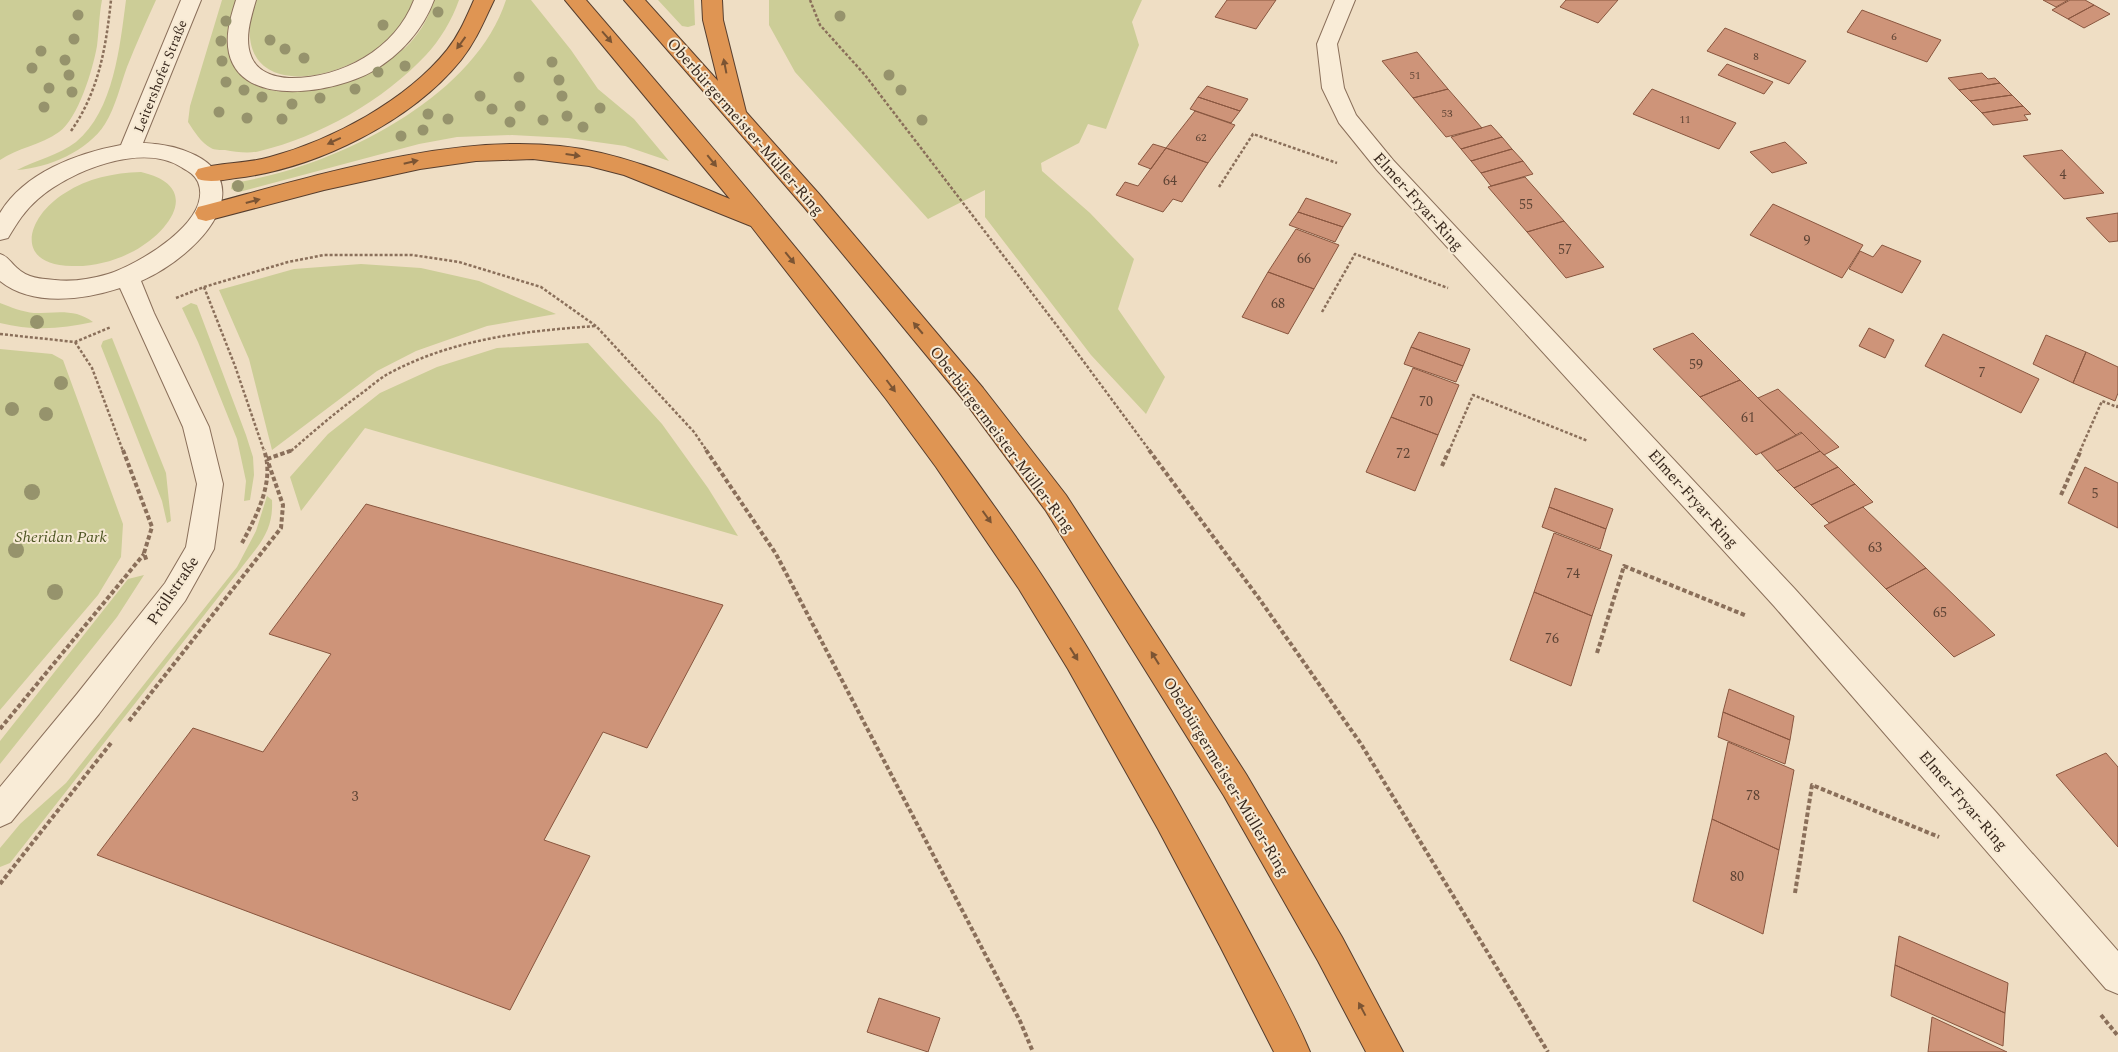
<svg xmlns="http://www.w3.org/2000/svg" width="2118" height="1052" font-family="Spectral,serif">
<rect width="100%" height="100%" fill="#efdec4"/>
<path fill="#cccd97" d="M0 0H102C99 15 99 31 97 46 93 69 78 119 59 132 41 145 17 148 0 160Z
M126 0H156C146 22 136 44 127 67 120 86 116 106 105 124 88 151 48 168 17 170 36 160 59 155 76 142 114 111 120 45 126 0Z
M222 0H239C237 14 227 48 232 60 259 124 377 77 410 43 422 30 429 16 434 0H459C452 20 440 40 426 55 384 100 319 137 260 151 249 154 236 152 225 150 221 150 214 150 211 148 201 143 194 131 188 122L190 106Z
M255 0H413C395 76 217 125 255 0Z
M506 0H531L571 50 598 89 634 119 669 161 625 146 568 138 512 135 457 137 419 144 239 192 231 189 232 183C330 169 474 100 506 0Z
M658 0H694L695 25 688 27 682 26Z
M769 0H1142L1132 22 1139 45 1106 129 1088 124 1079 143 1041 163 1042 171 1090 213 1134 259 1118 309 1165 377 1146 414 1091 355 985 217V190L928 219 795 72 769 25Z
M141 172C202 186 172 230 134 251 115 261 93 267 72 266 12 265 27 216 65 193 88 178 113 173 141 172Z
M361 264 421 268 479 281 556 314 487 326 416 351 377 371 272 450 249 359 219 290 294 269Z
M0 303C10 307 23 312 34 313 56 313 75 308 93 322 62 329 32 331 0 323Z
M191 303 197 305 246 435 253 457 254 475 250 500 244 501 246 481 237 439 198 342 182 308Z
M112 338 166 473 171 521 167 523 162 501 101 346 103 341Z
M588 343 662 424 708 488 738 536 365 428 301 511 290 477 328 434 380 393 437 367 497 348Z
M0 349 52 354 63 360 123 524 121 557 98 595 0 710Z
M267 496 272 500C273 520 268 533 256 549L10 863 0 867V848L20 824 66 783 237 567 256 531Z
M144 575 117 617 0 764V741L128 579Z"/>
<path fill="#ce9479" stroke="#89563f" d="M1227 0H1276L1256 29 1215 17Z
M1566 0H1618L1598 23 1560 7Z
M2043 0H2068L2056 7Z
M2070 0H2085L2094 5 2068 19 2052 10Z
M2094 5 2110 14 2084 28 2068 19Z
M1862 10 1941 40 1927 62 1847 32Z
M1725 28 1806 61 1789 84 1707 51Z
M1417 52 1448 89 1413 98 1382 61Z
M1727 64 1773 82 1764 94 1718 75Z
M1982 73 1988 79 1995 78 2000 83 1959 90 1948 78Z
M2000 83 2012 95 1970 101 1959 90Z
M1207 86 1248 99 1240 111 1198 97Z
M1448 89 1482 128 1446 137 1413 98Z
M1652 89 1736 123 1719 149 1633 114Z
M2012 95 2023 106 1982 113 1970 101Z
M1198 97 1240 111 1231 123 1190 109Z
M2023 106 2031 114 2024 115 2028 120 1993 125 1982 113Z
M1195 111 1235 125 1208 163 1166 148Z
M1491 125 1502 137 1461 149 1451 137Z
M1502 137 1512 149 1471 161 1461 149Z
M1785 142 1807 163 1772 173 1750 152Z
M1153 144 1166 148 1151 169 1138 164Z
M1166 148 1208 163 1182 202 1173 199 1163 212 1116 195 1125 182 1138 186Z
M1512 149 1523 161 1481 173 1471 161Z
M2062 150 2104 193 2064 199 2023 156Z
M1523 161 1533 174 1491 186 1481 173Z
M1525 177 1564 221 1527 232 1488 187Z
M1306 198 1351 214 1343 227 1298 212Z
M1773 204 1863 245 1842 278 1750 235Z
M1298 212 1343 227 1335 242 1289 225Z
M2118 213V241L2109 242 2086 218Z
M1564 221 1604 267 1566 278 1527 232Z
M1296 229 1339 245 1314 289 1268 272Z
M1882 245 1921 261 1902 293 1849 269 1860 251 1873 257Z
M1268 272 1314 289 1288 334 1242 317Z
M1869 328 1894 340 1885 358 1859 346Z
M1419 332 1470 349 1463 366 1411 347Z
M1693 333 1740 380 1700 397 1653 349Z
M1943 334 2039 379 2021 413 1925 366Z
M2046 335 2086 352 2073 383 2033 364Z
M1411 347 1463 366 1456 382 1404 364Z
M2086 352 2118 367V393L2115 401 2073 383Z
M1413 368 1459 385 1438 435 1391 417Z
M1740 380 1758 398 1796 435 1756 455 1700 397Z
M1778 389 1839 447 1824 455 1801 432 1796 435 1758 398Z
M1391 417 1438 435 1415 491 1366 472Z
M1802 433 1820 451 1777 471 1761 453Z
M1820 451 1838 467 1794 488 1777 471Z
M1838 467 1855 484 1811 505 1794 488Z
M2085 467 2118 483V528L2068 503Z
M1855 484 1873 502 1829 523 1811 505Z
M1555 488 1613 509 1606 529 1549 507Z
M366 504 723 605 647 748 603 732 544 840 590 856 510 1010 97 855 193 728 263 752 331 654 269 634Z
M1549 507 1606 529 1600 549 1542 527Z
M1863 507 1926 568 1886 589 1824 526Z
M1554 533 1612 555 1592 616 1534 592Z
M1926 568 1995 635 1954 657 1886 589Z
M1534 592 1592 616 1571 686 1510 660Z
M1729 689 1794 716 1790 740 1723 712Z
M1723 712 1790 740 1785 764 1718 737Z
M1728 742 1794 770 1779 850 1712 819Z
M2106 753 2118 767V847L2056 775Z
M1712 819 1779 850 1763 934 1693 901Z
M1899 936 2008 983 2005 1013 1895 965Z
M1895 965 2005 1013 2003 1046 1891 996Z
M879 998 940 1018 928 1052 867 1032Z
M1932 1017 2007 1052H1928Z"/>
<g fill="none" stroke-linecap="round" stroke-linejoin="round">
<g stroke="#8a6f5a" stroke-width="2">
<path id="minor" d="M181 0H201L143 143C174 144 227 157 222 198 217 234 171 268 141 281L154 313 209 427 223 484 214 549 185 601 99 714 11 822 0 827V787L77 694 165 583 186 547 197 484 183 427 120 288C83 300 32 307 0 281V254C9 257 10 262 17 268 27 278 42 279 55 280 73 282 91 279 108 274 137 265 214 221 198 182 194 174 188 171 181 167 142 142 70 171 38 199 25 210 17 223 8 238L0 240V213C24 173 77 153 121 145Z
M236 0H256C251 17 244 39 251 56 257 72 274 77 289 78 340 79 395 50 414 0H434C423 30 400 55 373 71 337 92 242 110 229 53 225 35 231 16 236 0Z
M1335 0H1355L1337 44 1344 88 1356 115 1393 160 1794 588 1995 811 2118 951V994L2106 989 1774 606 1377 170 1339 123 1322 88 1317 44Z"/>
</g>
<g stroke="#573e2e" stroke-width="2">
<path id="highway" d="M474 0H494C484 21 476 41 461 60 411 122 315 169 236 178 223 180 210 183 198 179L195 174 198 169C221 162 246 164 270 157 332 140 406 101 447 50 459 35 466 18 474 0Z
M565 0H586C737 175 888 352 1020 543 1075 622 1122 707 1171 790 1201 843 1230 895 1258 948 1276 982 1295 1016 1310 1052H1274L1220 946 1158 829 1068 669 1019 589 936 467 886 399 751 226 624 175 589 166 533 159 476 161 420 169 324 190 206 221 198 219 195 213 198 207 206 205C315 176 448 134 560 146 619 152 675 176 730 199Z
M624 0H645L718 81 703 20 702 0H722L723 20 746 112 820 195 983 388 1066 495 1246 774 1342 937 1403 1052H1366L1318 961 1224 796 1046 511 965 402 804 207Z"/>
</g>
<path stroke="#8a6f5a" stroke-width="2.5" stroke-dasharray="3 2" stroke-linecap="butt" d="M810 0 820 25 865 75 1058 327 1150 451
M71 131C99 91 106 47 111 0
M1219 187 1253 134 1337 163
M204 287 235 366 264 451
M176 298 204 287 288 262 324 255H412L459 262 541 287 596 326 694 432 707 451
M1322 312 1355 254 1448 288
M0 334 75 342 111 327
M75 342 92 368 123 451
M291 451C314 431 337 411 362 393 370 387 378 380 386 375 451 339 524 331 596 326
M1449 451 1473 395 1588 441
M2080 451 2102 401 2117 407 2118 405"/>
<path stroke="#8a6f5a" stroke-width="4" stroke-dasharray="4.5 2.5" stroke-linecap="butt" d="M123 450 152 527 144 553 147 562
M706 450 776 554 1020 1021 1033 1052
M1149 450 1258 597 1361 744 1548 1052
M267 459 293 450
M1442 466 1449 450
M2061 495 2081 450
M242 543C257 515 275 481 264 450
M1597 653 1624 566 1747 616
M129 721 281 528 283 505 267 459
M0 729 144 554
M0 884 111 743
M1795 893 1812 785 1939 837
M2101 1015 2118 1036"/>
<use href="#minor" fill="#f9ecd7" fill-rule="evenodd"/>
<use href="#highway" fill="#df9553" fill-rule="evenodd"/>
</g>
<g fill="#96936c">
<circle cx="438" cy="12" r="5.5"/>
<circle cx="78" cy="15" r="5.5"/>
<circle cx="840" cy="16" r="5.5"/>
<circle cx="226" cy="21" r="5.5"/>
<circle cx="383" cy="25" r="5.5"/>
<circle cx="74" cy="39" r="5.5"/>
<circle cx="270" cy="40" r="5.5"/>
<circle cx="221" cy="41" r="5.5"/>
<circle cx="285" cy="49" r="5.5"/>
<circle cx="41" cy="51" r="5.5"/>
<circle cx="304" cy="58" r="5.5"/>
<circle cx="65" cy="60" r="5.5"/>
<circle cx="222" cy="61" r="5.5"/>
<circle cx="552" cy="62" r="5.5"/>
<circle cx="405" cy="66" r="5.5"/>
<circle cx="32" cy="68" r="5.5"/>
<circle cx="378" cy="72" r="5.5"/>
<circle cx="69" cy="75" r="5.5"/>
<circle cx="889" cy="75" r="5.5"/>
<circle cx="519" cy="77" r="5.5"/>
<circle cx="559" cy="80" r="5.5"/>
<circle cx="226" cy="82" r="5.5"/>
<circle cx="49" cy="88" r="5.5"/>
<circle cx="355" cy="89" r="5.5"/>
<circle cx="244" cy="90" r="5.5"/>
<circle cx="901" cy="90" r="5.5"/>
<circle cx="72" cy="92" r="5.5"/>
<circle cx="480" cy="96" r="5.5"/>
<circle cx="562" cy="96" r="5.5"/>
<circle cx="262" cy="97" r="5.5"/>
<circle cx="320" cy="98" r="5.5"/>
<circle cx="292" cy="104" r="5.5"/>
<circle cx="520" cy="106" r="5.5"/>
<circle cx="44" cy="107" r="5.5"/>
<circle cx="600" cy="108" r="5.5"/>
<circle cx="492" cy="109" r="5.5"/>
<circle cx="219" cy="112" r="5.5"/>
<circle cx="428" cy="114" r="5.5"/>
<circle cx="567" cy="116" r="5.5"/>
<circle cx="247" cy="118" r="5.5"/>
<circle cx="282" cy="119" r="5.5"/>
<circle cx="448" cy="119" r="5.5"/>
<circle cx="543" cy="120" r="5.5"/>
<circle cx="922" cy="120" r="5.5"/>
<circle cx="510" cy="122" r="5.5"/>
<circle cx="583" cy="127" r="5.5"/>
<circle cx="423" cy="130" r="5.5"/>
<circle cx="401" cy="136" r="5.5"/>
<circle cx="238" cy="186" r="6"/>
<circle cx="37" cy="322" r="7"/>
<circle cx="61" cy="383" r="7"/>
<circle cx="12" cy="409" r="7"/>
<circle cx="46" cy="414" r="7"/>
<circle cx="32" cy="492" r="8"/>
<circle cx="16" cy="550" r="8"/>
<circle cx="55" cy="592" r="8"/>
</g>
<defs><path id="oneway-solid" d="M-6-.8H1V-3.2L6.5 0L1 3.2V.8H-6Z" transform="scale(1.25)"/></defs>
<g fill="#7b5433">
<use href="#oneway-solid" transform="translate(607 37) rotate(49)"/>
<use href="#oneway-solid" transform="translate(461 43) rotate(126)"/>
<use href="#oneway-solid" transform="translate(725 66) rotate(-101)"/>
<use href="#oneway-solid" transform="translate(334 141) rotate(155)"/>
<use href="#oneway-solid" transform="translate(573 155) rotate(8)"/>
<use href="#oneway-solid" transform="translate(712 161) rotate(51)"/>
<use href="#oneway-solid" transform="translate(411 162) rotate(-13)"/>
<use href="#oneway-solid" transform="translate(253 201) rotate(-15)"/>
<use href="#oneway-solid" transform="translate(790 258) rotate(51)"/>
<use href="#oneway-solid" transform="translate(918 328) rotate(-130)"/>
<use href="#oneway-solid" transform="translate(891 386) rotate(53)"/>
<use href="#oneway-solid" transform="translate(987 517) rotate(54)"/>
<use href="#oneway-solid" transform="translate(1074 654) rotate(58)"/>
<use href="#oneway-solid" transform="translate(1155 658) rotate(-122)"/>
<use href="#oneway-solid" transform="translate(1362 1009) rotate(-118)"/>
</g>
<g text-anchor="middle" stroke-width="4" stroke-linejoin="round" paint-order="stroke">
<g font-size="11" fill="#5e4435">
<text x="1894" y="40">6</text>
<text x="1756" y="60">8</text>
<text x="1415" y="79">51</text>
<text x="1447" y="117">53</text>
<text x="1685" y="123">11</text>
<text x="1201" y="141">62</text>
</g>
<g font-size="14" fill="#39291e" stroke="#f6e9d3">
<text transform="translate(160 76) rotate(-68)" y="5">Leitershofer Straße</text>
</g>
<g font-size="14" fill="#5e4435">
<text x="2063" y="179">4</text>
<text x="1170" y="185">64</text>
<text x="1526" y="209">55</text>
<text x="1807" y="245">9</text>
<text x="1565" y="254">57</text>
<text x="1304" y="263">66</text>
<text x="1278" y="308">68</text>
<text x="1696" y="369">59</text>
<text x="1982" y="377">7</text>
<text x="1426" y="406">70</text>
<text x="1748" y="422">61</text>
<text x="1403" y="458">72</text>
<text x="2095" y="498">5</text>
<text x="1875" y="552">63</text>
<text x="1573" y="578">74</text>
<text x="1940" y="617">65</text>
<text x="1552" y="643">76</text>
<text x="1753" y="800">78</text>
<text x="355" y="801">3</text>
<text x="1737" y="881">80</text>
</g>
<g font-size="16" fill="#39291e" stroke="#f6e9d3">
<text transform="translate(746 126) rotate(49)" y="6">Oberbürgermeister-Müller-Ring</text>
<text transform="translate(1419 201) rotate(48)" y="6">Elmer-Fryar-Ring</text>
<text transform="translate(1003 439) rotate(53)" y="6">Oberbürgermeister-Müller-Ring</text>
<text transform="translate(1694 498) rotate(48)" y="6">Elmer-Fryar-Ring</text>
<text transform="translate(172 590) rotate(-56)" y="6">Pröllstraße</text>
<text transform="translate(1227 776) rotate(59)" y="6">Oberbürgermeister-Müller-Ring</text>
<text transform="translate(1964 800) rotate(49)" y="6">Elmer-Fryar-Ring</text>
</g>
<g font-size="16" font-style="italic" fill="#4e5624" stroke="#f6e9d3">
<text x="61" y="542">Sheridan Park</text>
</g>
</g>
</svg>
